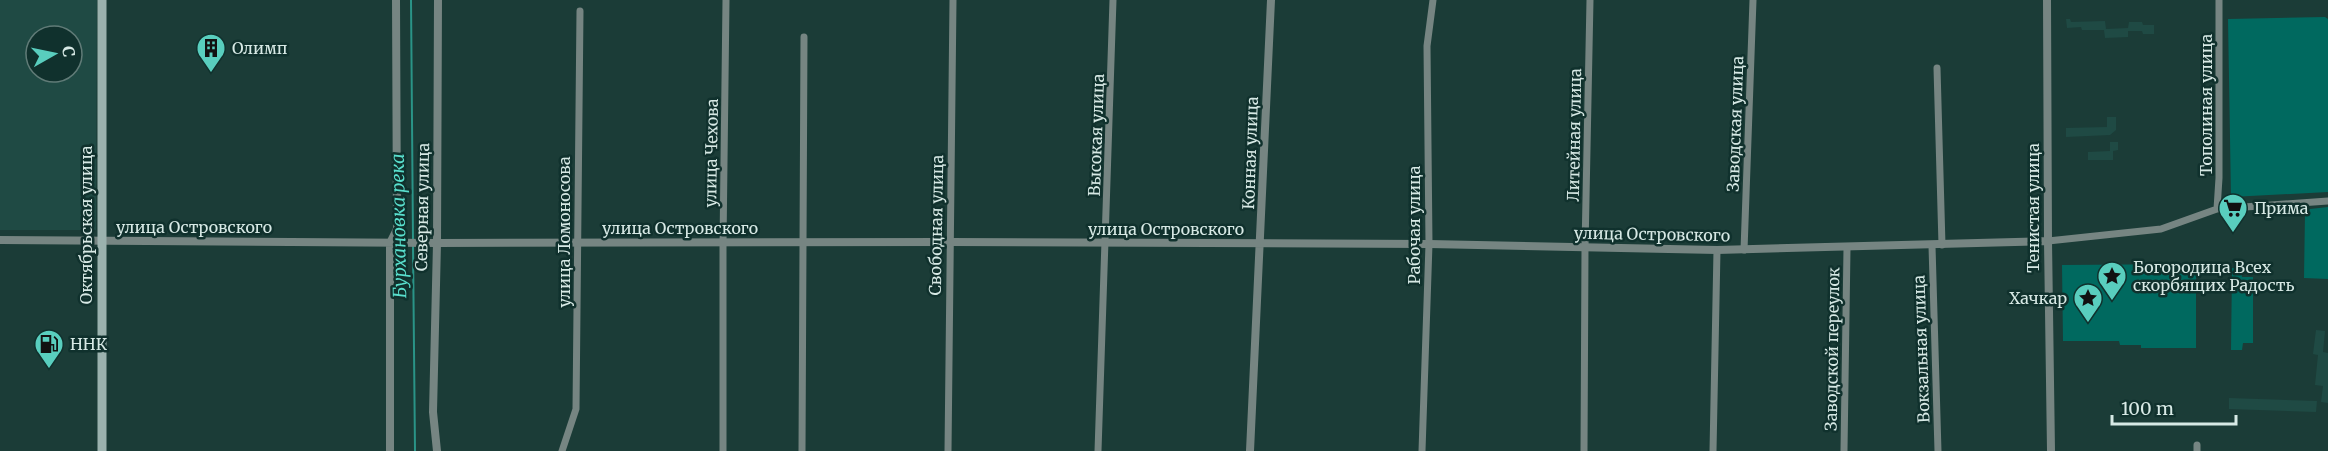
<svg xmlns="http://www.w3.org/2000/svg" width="2328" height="451" font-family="Merriweather,serif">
<rect width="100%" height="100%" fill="#1b3c37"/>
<path fill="#1f4a44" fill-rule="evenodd" d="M0 0H97L96 230H0ZM36 36H72V72H36Z
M2066 19H2070L2071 22 2105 21 2106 29 2128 28 2129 22H2142L2143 25H2154V34H2143L2142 31H2128V37L2105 38 2104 30H2082L2081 27 2067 28Z
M2107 117H2116V130L2110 135 2066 137V128L2107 127Z
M2110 142H2118V150L2113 151V160H2088V152L2110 151Z
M2316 330 2325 331 2323 352 2328 353V403L2321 402 2323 386 2315 385 2318 355 2313 354Z
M2229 398 2317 401 2316 412 2229 409Z"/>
<path fill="#00695f" d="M2325 17 2328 19V192L2231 197 2228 19Z
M2328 207V279L2304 278 2305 213 2310 209Z
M2196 264V348H2141V345H2120L2119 341H2063L2062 265Z
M2232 268H2241L2242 277H2253V343H2243L2242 350H2231Z"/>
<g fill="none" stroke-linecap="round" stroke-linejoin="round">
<path stroke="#2a9487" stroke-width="2" d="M411 0 413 240
M413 246 415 451"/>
<path stroke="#768582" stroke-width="7" d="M1937 68 1942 245
M2217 209 2219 178V0
M2048 241 2161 229 2217 209 2328 201
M1932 246 1938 451
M1744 250 1753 0
M562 451 576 409 580 11
M723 451V244L726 0
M802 451 804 37
M948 451 953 0
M1098 451 1113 0
M1422 451 1429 244 1427 46 1433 0
M1584 451 1585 248 1590 0
M1713 451 1717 250
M1844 451 1847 248
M2197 451V445"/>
<path stroke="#768582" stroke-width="8" d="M2047 0 2048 241 2051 451
M0 240 437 243 949 242 1429 244 1717 250 2048 241
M390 451V243L397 229 396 0
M437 451 433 412 437 243 438 0
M1250 451 1271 0"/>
<path stroke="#9bb2ae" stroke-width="9" d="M102 451V0"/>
</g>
<defs>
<g id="building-pin" transform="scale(1.5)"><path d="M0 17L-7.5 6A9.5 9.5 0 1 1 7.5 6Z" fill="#59cebe" stroke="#10312d"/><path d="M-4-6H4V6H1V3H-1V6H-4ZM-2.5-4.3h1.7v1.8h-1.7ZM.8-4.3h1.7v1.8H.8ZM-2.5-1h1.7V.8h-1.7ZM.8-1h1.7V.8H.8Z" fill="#111"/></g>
<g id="supermarket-pin" transform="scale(1.5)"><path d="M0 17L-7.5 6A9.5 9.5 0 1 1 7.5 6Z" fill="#59cebe" stroke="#10312d"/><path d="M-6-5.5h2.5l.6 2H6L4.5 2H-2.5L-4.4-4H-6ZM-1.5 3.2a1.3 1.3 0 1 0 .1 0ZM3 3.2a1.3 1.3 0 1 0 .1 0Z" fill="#111"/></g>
<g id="sight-pin" transform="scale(1.5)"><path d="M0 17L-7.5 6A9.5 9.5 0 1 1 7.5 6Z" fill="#59cebe" stroke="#10312d"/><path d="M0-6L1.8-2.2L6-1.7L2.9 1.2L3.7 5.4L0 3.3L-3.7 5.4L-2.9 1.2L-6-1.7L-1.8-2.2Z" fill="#111"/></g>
<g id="fuel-pin" transform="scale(1.5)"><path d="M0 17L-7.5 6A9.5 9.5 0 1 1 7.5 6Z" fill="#59cebe" stroke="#10312d"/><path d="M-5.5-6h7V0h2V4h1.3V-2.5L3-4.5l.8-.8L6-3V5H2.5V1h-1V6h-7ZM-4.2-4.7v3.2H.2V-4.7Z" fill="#111"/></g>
</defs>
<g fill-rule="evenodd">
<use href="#building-pin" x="211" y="48"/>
<use href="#supermarket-pin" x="2233" y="208"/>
<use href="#sight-pin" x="2112" y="276"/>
<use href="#sight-pin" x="2088" y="298"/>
<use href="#fuel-pin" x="49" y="344"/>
</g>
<g text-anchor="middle" stroke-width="5" stroke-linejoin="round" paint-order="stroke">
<g font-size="16" fill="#d7e9e5" stroke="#10312d" text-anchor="start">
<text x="232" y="54">Олимп</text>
<text x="2254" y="214">Прима</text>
<text x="2133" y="273">Богородица Всех<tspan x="2133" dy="18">скорбящих Радость</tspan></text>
<text x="2067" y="304" text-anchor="end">Хачкар</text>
<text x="70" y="350">ННК</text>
</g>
<g font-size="16" fill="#d7e9e5" stroke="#10312d">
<text transform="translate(2206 105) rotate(-90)" y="6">Тополиная улица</text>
<text transform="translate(1735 124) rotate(-88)" y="6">Заводская улица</text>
<text transform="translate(1096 135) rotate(-88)" y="6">Высокая улица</text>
<text transform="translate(1574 135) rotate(-89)" y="6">Литейная улица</text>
<text transform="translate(711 153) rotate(-89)" y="6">улица Чехова</text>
<text transform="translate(1250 153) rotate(-88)" y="6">Конная улица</text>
<text transform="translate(422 207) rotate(-89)" y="6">Северная улица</text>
<text transform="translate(2033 208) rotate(-90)" y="6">Тенистая улица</text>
<text transform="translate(86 225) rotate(-90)" y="6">Октябрьская улица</text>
<text transform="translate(936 225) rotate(-89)" y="6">Свободная улица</text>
<text transform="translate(1414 225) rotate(-90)" y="6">Рабочая улица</text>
<text x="194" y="233">улица Островского</text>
<text x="680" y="234">улица Островского</text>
<text x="1166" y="235">улица Островского</text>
<text transform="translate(564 232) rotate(-90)" y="6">улица Ломоносова</text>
<text transform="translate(1652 234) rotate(1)" y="6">улица Островского</text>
<text transform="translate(1832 349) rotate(-89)" y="6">Заводской переулок</text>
<text transform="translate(1921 349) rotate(-92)" y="6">Вокзальная улица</text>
</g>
<g font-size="18" font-style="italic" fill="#59dfcd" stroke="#10312d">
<text transform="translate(399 226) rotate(-91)" y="6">Бурхановка река</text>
</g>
</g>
<g transform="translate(54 54) rotate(81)"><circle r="28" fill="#10312d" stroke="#607b77" stroke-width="1.5"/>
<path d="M0-4.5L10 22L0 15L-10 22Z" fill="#59cebe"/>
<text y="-9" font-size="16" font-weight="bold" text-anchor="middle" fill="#d7e9e5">С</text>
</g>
<path d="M2112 415v9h124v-9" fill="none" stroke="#d7e9e5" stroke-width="3"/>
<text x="2121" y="415" font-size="18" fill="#d7e9e5" stroke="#10312d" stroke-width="4.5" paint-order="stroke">100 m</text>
</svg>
